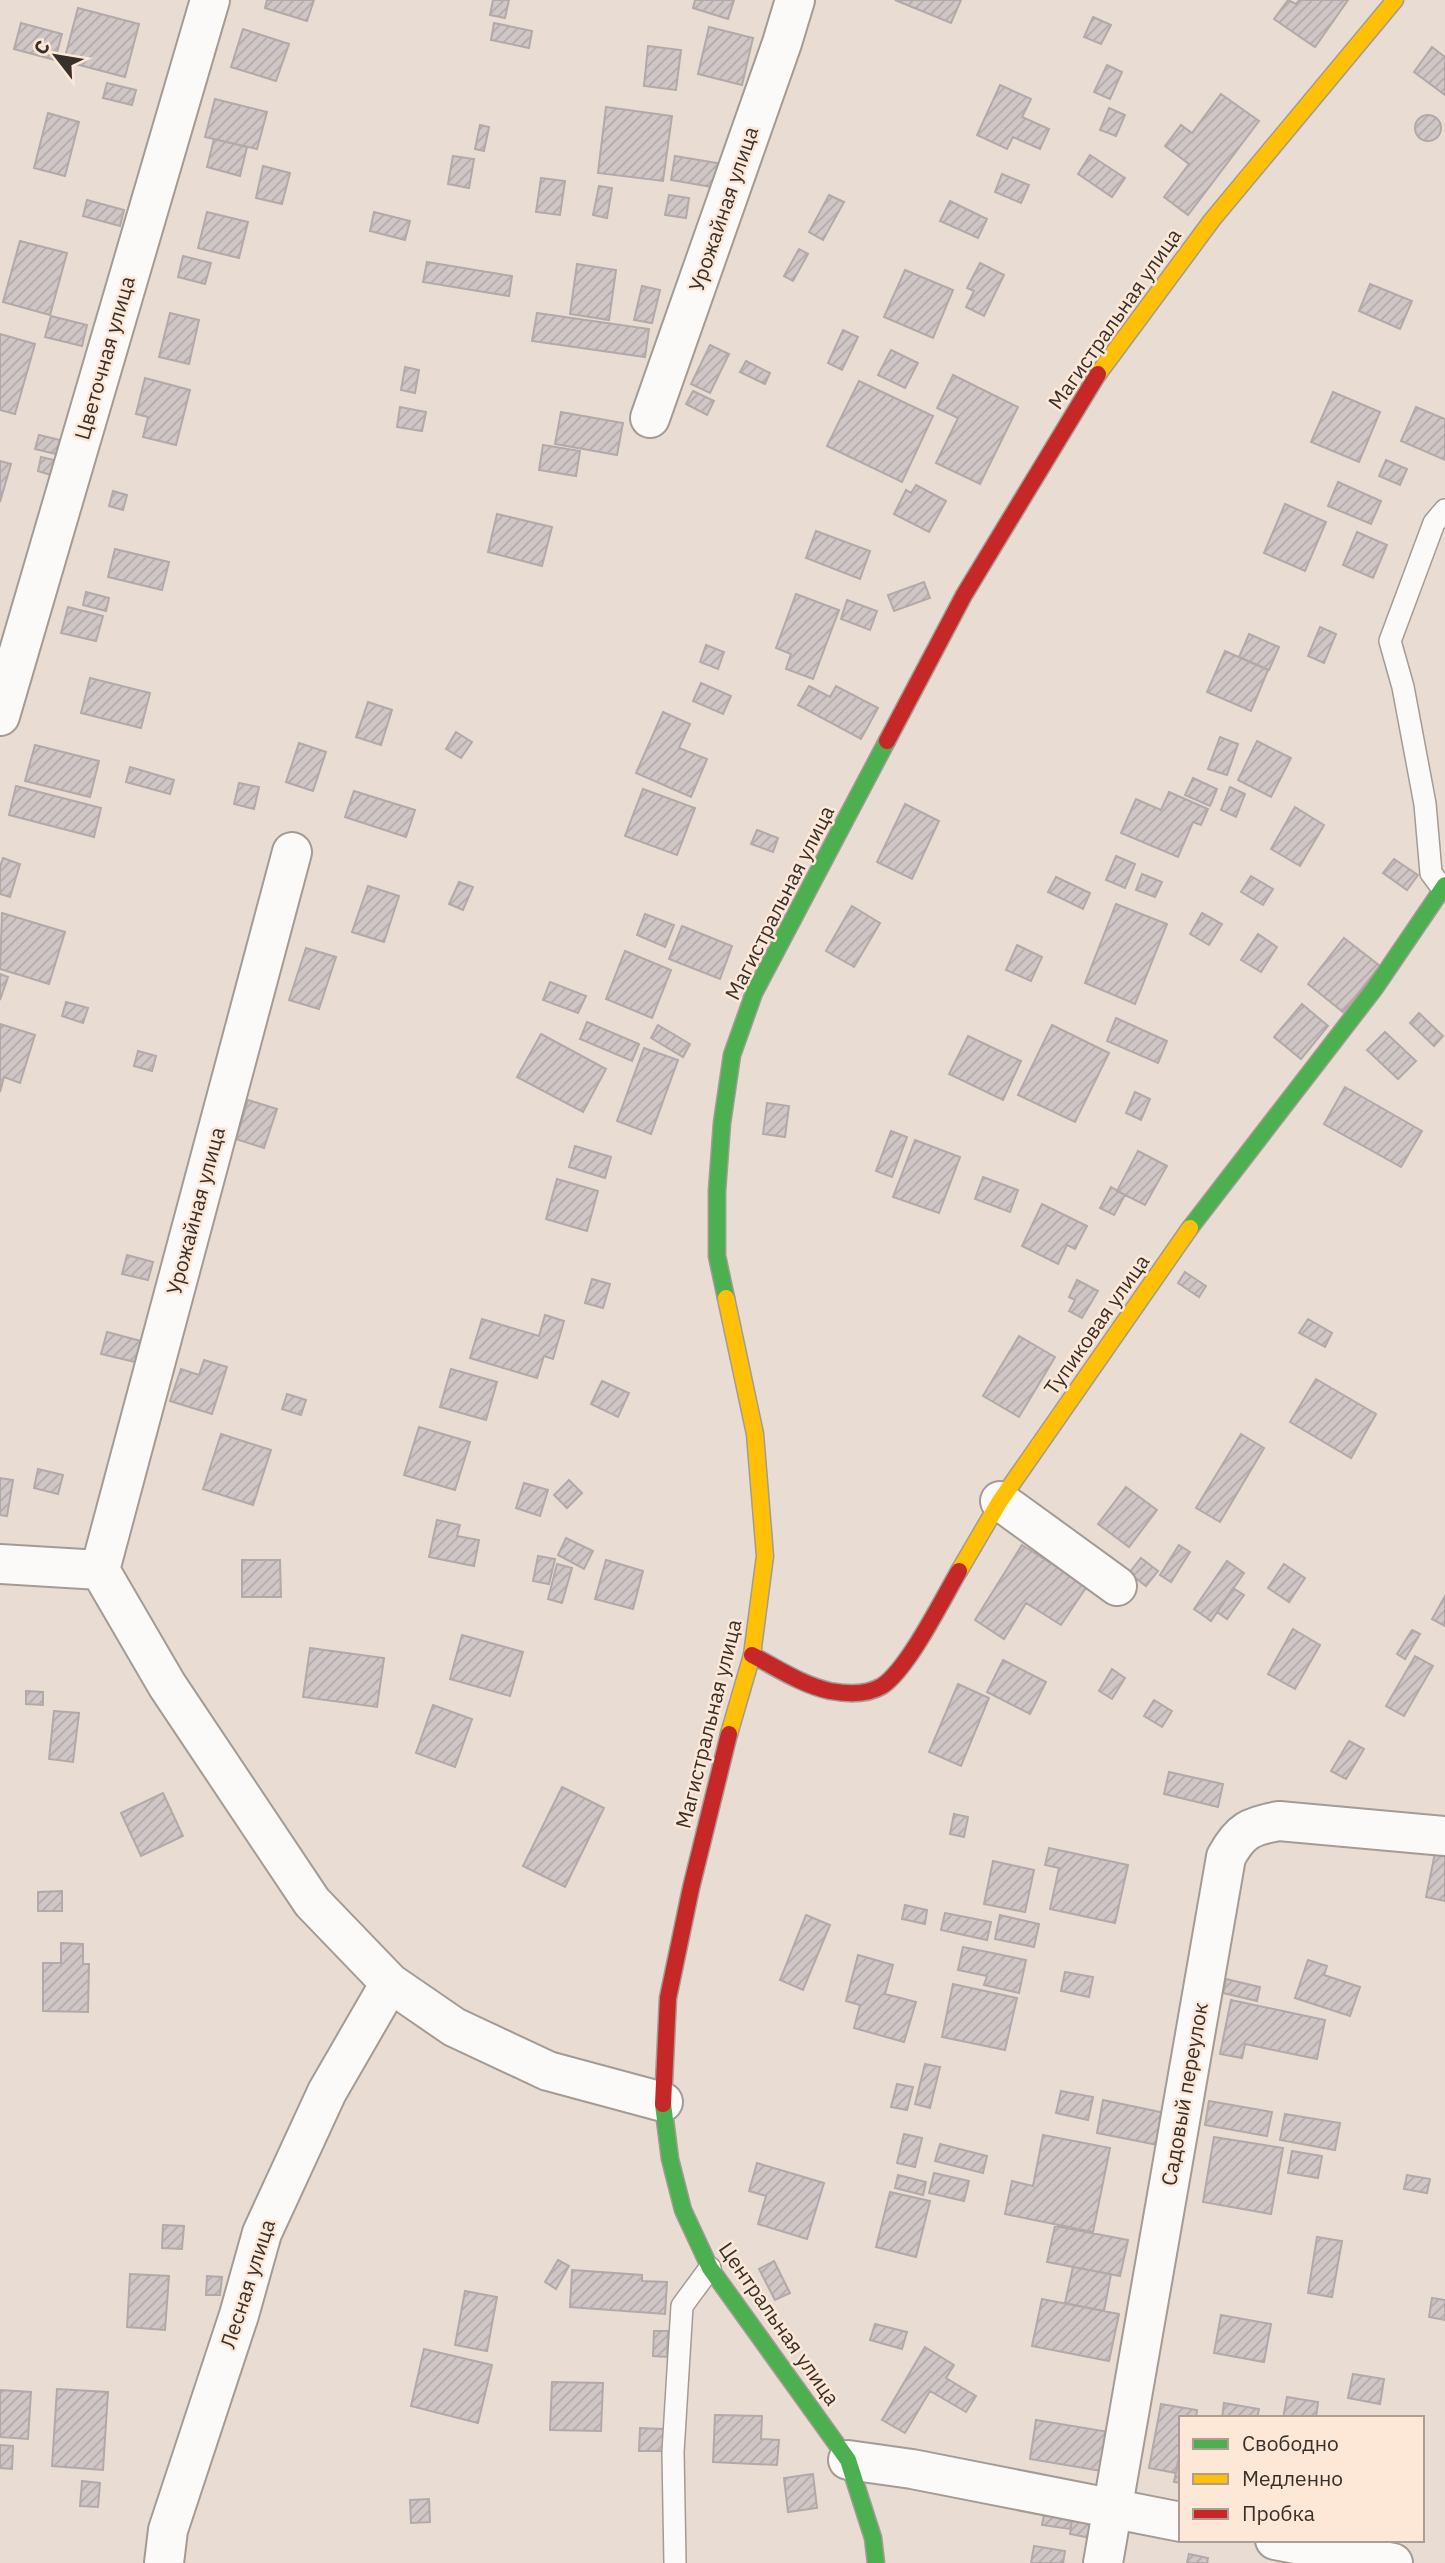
<svg xmlns="http://www.w3.org/2000/svg" width="1445" height="2563" font-family="'IBM Plex Sans',sans-serif">
<defs>
<pattern id="building-hatch" width="6" height="6" patternUnits="userSpaceOnUse" patternTransform="scale(1.75)"><rect width="6" height="6" fill="#cfc6c5"/><path d="M-1 1l2-2M0 6l6-6M5 7l2-2" fill="none" stroke="#b2aaa9"/></pattern>
</defs>
<rect width="100%" height="100%" fill="#e8dcd3"/>
<path fill="url(#building-hatch)" stroke="#b2a9a8" stroke-width="2" d="M267 0H314L307 21 265 8Z
M493 0H509L505 18 490 15Z
M695 0H734L728 19 693 8Z
M895 0H961L951 23Z
M1288 0 1296 4 1299 0H1348L1315 47 1274 19Z
M78 8 139 24 125 77 64 61Z
M1093 17 1111 25 1101 44 1084 37Z
M21 23 62 34 55 60 14 49Z
M494 23 532 31 529 48 491 40Z
M709 27 753 38 742 85 698 74Z
M243 29 289 44 276 81 231 67Z
M648 46 681 50 676 90 644 86Z
M1432 47 1445 57V95L1414 72Z
M1107 65 1122 72 1110 99 1094 92Z
M107 83 136 90 132 105 103 98Z
M1000 85 1031 99 1022 117 1049 129 1040 149 1013 137 1007 149 977 135Z
M1221 94 1259 121 1188 215 1164 197 1189 164 1165 146 1181 125 1192 133Z
M215 99 267 112 257 149 205 137Z
M606 107 672 116 663 181 598 173Z
M1109 108 1125 115 1116 136 1100 130Z
M48 113 79 122 65 176 34 168Z
M1415 128a13 13 0 1 1 26 0a13 13 0 1 1-26 0Z
M480 125 489 127 484 151 475 149Z
M214 139 247 147 240 176 207 167Z
M1090 155 1125 178 1112 197 1078 174Z
M453 156 474 159 469 188 448 184Z
M675 156 723 164 718 188 671 180Z
M263 166 290 173 282 204 256 198Z
M1002 174 1029 185 1021 203 995 192Z
M541 178 565 181 560 215 536 212Z
M599 186 612 188 607 218 593 215Z
M669 195 689 198 686 218 665 215Z
M829 195 844 202 823 240 809 232Z
M87 200 124 210 120 226 83 216Z
M950 201 987 219 978 238 940 221Z
M207 212 248 222 239 258 198 248Z
M374 212 410 221 405 240 370 231Z
M20 241 67 253 50 315 3 302Z
M799 249 808 254 793 281 784 276Z
M183 256 211 263 205 284 178 277Z
M427 262 512 276 509 296 423 282Z
M980 263 1004 275 984 316 966 307 974 291 967 288Z
M577 264 616 270 609 320 570 314Z
M905 270 953 290 933 338 884 317Z
M1370 284 1412 301 1400 329 1359 311Z
M642 286 660 290 652 323 634 320Z
M170 313 199 320 189 364 159 357Z
M537 313 649 329 645 357 532 341Z
M51 316 87 325 82 346 45 337Z
M843 330 858 337 842 370 828 363Z
M0 334 35 344 15 414 0 410Z
M710 345 729 354 710 393 691 384Z
M891 350 918 363 905 388 878 375Z
M746 361 770 373 765 384 740 372Z
M405 367 419 370 415 393 401 390Z
M953 375 1018 407 980 484 936 463 958 418 937 408Z
M145 378 190 390 176 445 143 437 148 417 136 414Z
M859 381 933 416 902 482 827 446Z
M693 391 714 401 707 415 686 404Z
M1333 392 1380 412 1359 462 1311 442Z
M400 407 426 412 422 431 397 427Z
M1416 407 1445 419V460L1401 441Z
M561 412 623 423 617 455 555 444Z
M39 435 60 440 56 454 35 449Z
M543 445 580 451 576 476 539 470Z
M41 457 58 461 54 476 38 471Z
M1386 460 1407 469 1400 485 1379 476Z
M0 461 11 464 0 502Z
M1338 482 1381 501 1371 524 1328 506Z
M916 485 946 501 929 532 894 514 906 490 911 493Z
M113 491 127 495 123 510 109 506Z
M1285 504 1326 522 1305 571 1264 553Z
M497 514 552 527 542 566 488 552Z
M816 531 870 551 860 579 806 558Z
M1357 532 1387 545 1373 578 1343 565Z
M115 549 169 562 162 590 108 577Z
M924 582 930 598 894 611 888 595Z
M86 592 109 598 106 611 83 605Z
M796 594 839 610 813 679 786 669 791 654 776 648Z
M847 600 877 611 870 630 841 619Z
M68 607 103 616 96 641 61 633Z
M1320 627 1336 634 1324 663 1308 656Z
M1249 634 1279 647 1269 670 1239 657Z
M706 645 724 652 718 669 700 662Z
M1225 651 1268 670 1251 711 1207 692Z
M90 678 150 693 141 728 81 713Z
M701 683 731 696 723 714 693 701Z
M809 686 830 697 836 686 878 708 861 739 798 705Z
M368 702 392 710 381 745 356 737Z
M663 712 690 724 679 748 707 759 691 797 636 773Z
M456 732 472 742 461 758 446 749Z
M1220 737 1238 744 1227 775 1208 769Z
M1257 741 1291 758 1271 797 1238 780Z
M299 743 326 752 313 791 286 782Z
M35 745 99 761 90 797 25 781Z
M130 767 174 780 170 794 126 782Z
M1193 778 1217 789 1210 806 1185 795Z
M239 783 259 787 254 809 234 804Z
M16 786 101 808 94 837 9 815Z
M1230 787 1245 794 1236 817 1221 810Z
M643 789 695 808 677 855 625 836Z
M354 791 415 810 406 837 345 817Z
M1169 792 1208 809 1201 825 1193 822 1178 857 1121 833 1136 799 1161 810Z
M905 804 939 821 912 879 877 862Z
M1295 807 1324 825 1300 866 1271 849Z
M757 830 778 838 773 852 751 844Z
M1116 856 1135 864 1125 888 1106 880Z
M3 858 20 864 10 897 0 894V867Z
M1394 859 1418 875 1407 890 1383 873Z
M1142 874 1162 882 1155 897 1136 890Z
M1251 876 1273 889 1263 905 1241 892Z
M1056 877 1090 893 1083 909 1048 892Z
M459 882 473 887 463 910 449 904Z
M368 886 399 896 384 942 352 932Z
M1116 904 1167 924 1135 1004 1085 983Z
M852 906 880 923 854 967 826 951Z
M2 913 65 932 49 984 0 969Z
M1202 913 1222 924 1209 945 1190 934Z
M645 914 674 925 665 947 637 935Z
M682 926 732 946 720 979 669 959Z
M1258 934 1277 947 1261 972 1241 960Z
M1344 938 1380 966 1343 1012 1308 984Z
M1017 945 1042 957 1031 981 1006 970Z
M306 948 336 957 319 1009 289 1000Z
M625 951 671 970 652 1018 606 999Z
M0 974 8 977 0 1000Z
M550 982 586 996 578 1013 543 1000Z
M66 1002 88 1008 83 1023 62 1016Z
M1302 1004 1328 1026 1301 1059 1274 1037Z
M1419 1013 1443 1036 1434 1046 1410 1023Z
M1116 1018 1167 1041 1158 1063 1107 1041Z
M587 1022 639 1044 632 1061 580 1039Z
M0 1024 35 1035 20 1083 4 1077 0 1092Z
M658 1025 690 1044 683 1057 651 1038Z
M1052 1025 1109 1053 1075 1122 1018 1095Z
M1385 1032 1416 1061 1398 1079 1367 1050Z
M541 1034 606 1069 583 1112 517 1077Z
M968 1036 1021 1061 1003 1100 949 1074Z
M644 1048 678 1060 651 1134 617 1121Z
M138 1051 156 1056 152 1071 134 1066Z
M1345 1087 1422 1131 1401 1167 1324 1124Z
M1135 1092 1150 1099 1141 1120 1126 1113Z
M248 1100 277 1109 264 1148 236 1139Z
M767 1103 789 1106 785 1137 763 1134Z
M891 1131 907 1137 892 1177 876 1171Z
M915 1140 960 1157 939 1213 893 1197Z
M575 1146 611 1157 605 1178 569 1167Z
M1138 1151 1167 1166 1145 1205 1117 1191Z
M983 1177 1018 1190 1010 1212 975 1199Z
M557 1179 598 1191 587 1231 546 1219Z
M1111 1187 1125 1195 1114 1215 1100 1208Z
M1042 1204 1087 1226 1075 1249 1067 1245 1058 1264 1022 1246Z
M127 1255 153 1262 148 1280 122 1274Z
M1185 1272 1206 1286 1199 1297 1178 1283Z
M592 1279 610 1284 603 1308 585 1303Z
M1077 1280 1098 1291 1082 1318 1069 1311 1075 1300 1069 1297Z
M545 1315 564 1321 553 1359 544 1356 537 1378 470 1358 482 1319 539 1336Z
M1308 1319 1332 1333 1325 1347 1299 1333Z
M107 1332 141 1341 135 1362 101 1354Z
M1019 1336 1055 1357 1019 1417 983 1396Z
M204 1360 227 1367 212 1414 170 1401 181 1369 199 1375Z
M451 1369 497 1382 486 1420 440 1407Z
M1316 1379 1376 1414 1351 1458 1290 1422Z
M602 1381 629 1393 618 1417 591 1404Z
M287 1394 306 1400 301 1415 282 1409Z
M419 1427 470 1442 455 1490 404 1475Z
M221 1434 271 1450 253 1505 203 1489Z
M1241 1434 1264 1448 1220 1522 1196 1508Z
M38 1469 63 1475 58 1494 34 1488Z
M0 1478 13 1480 7 1516 0 1515Z
M569 1480 582 1493 567 1508 554 1495Z
M524 1483 548 1490 540 1516 516 1508Z
M1126 1487 1157 1510 1129 1547 1098 1524Z
M437 1520 460 1525 457 1536 479 1540 474 1566 429 1557Z
M566 1538 593 1551 584 1569 558 1555Z
M1022 1545 1087 1586 1061 1625 1026 1603 1004 1639 975 1620Z
M1179 1545 1190 1552 1171 1582 1160 1575Z
M538 1556 555 1559 549 1584 533 1581Z
M1141 1558 1158 1571 1146 1586 1129 1573Z
M242 1560H280L281 1597H242Z
M606 1560 643 1571 633 1609 595 1599Z
M1227 1561 1244 1573 1211 1621 1194 1609Z
M557 1564 572 1568 562 1603 548 1599Z
M1284 1564 1305 1578 1289 1602 1268 1588Z
M1233 1588 1244 1595 1227 1619 1217 1612Z
M1445 1596V1626L1432 1619Z
M1293 1629 1320 1645 1295 1689 1268 1674Z
M1412 1630 1420 1634 1405 1659 1397 1654Z
M462 1635 523 1652 510 1696 450 1679Z
M310 1648 384 1658 377 1707 303 1697Z
M1415 1656 1433 1666 1404 1716 1386 1706Z
M1003 1660 1046 1682 1030 1714 987 1692Z
M1112 1669 1125 1678 1112 1699 1099 1691Z
M958 1684 989 1698 961 1766 929 1752Z
M26 1691 43 1692V1705L26 1704Z
M1154 1700 1172 1711 1162 1727 1144 1716Z
M433 1705 472 1719 455 1767 416 1753Z
M54 1711 79 1713 73 1762 49 1759Z
M1349 1741 1364 1749 1346 1779 1331 1771Z
M1169 1772 1223 1784 1218 1807 1164 1794Z
M562 1787 604 1808 565 1887 523 1866Z
M163 1793 183 1836 141 1856 121 1813Z
M954 1814 968 1817 964 1837 950 1834Z
M1049 1848 1128 1865 1115 1923 1050 1909 1059 1868 1045 1865Z
M1435 1853 1445 1855V1901L1426 1897Z
M993 1861 1034 1870 1025 1912 984 1904Z
M62 1891V1911H38V1892Z
M905 1905 927 1910 925 1924 902 1919Z
M945 1913 991 1922 987 1940 941 1930Z
M806 1915 830 1925 803 1990 780 1980Z
M1000 1915 1039 1924 1034 1947 995 1939Z
M61 1943 83 1944V1964H89L88 2012 43 2011V1963H61Z
M963 1947 1026 1960 1019 1993 984 1985 987 1976 958 1970Z
M858 1955 893 1965 885 1994 916 2002 904 2042 854 2028 860 2005 846 2001Z
M1308 1960 1327 1966 1324 1975 1360 1987 1350 2016 1295 1998Z
M1065 1972 1093 1977 1089 1997 1061 1991Z
M1226 1979 1260 1987 1257 2001 1223 1993Z
M953 1984 1017 1998 1005 2050 942 2037Z
M1231 2000 1325 2020 1317 2059 1245 2044 1242 2058 1220 2054Z
M925 2064 940 2067 930 2108 915 2104Z
M897 2084 913 2087 907 2110 891 2107Z
M1061 2091 1093 2097 1088 2120 1056 2113Z
M1103 2100 1165 2113 1158 2145 1097 2133Z
M1209 2101 1272 2112 1267 2136 1205 2125Z
M1285 2114 1340 2123 1335 2150 1280 2140Z
M904 2134 922 2138 915 2167 897 2163Z
M1043 2135 1110 2148 1093 2232 1005 2214 1012 2181 1033 2186Z
M1214 2137 1283 2148 1271 2214 1203 2202Z
M940 2144 987 2156 983 2173 935 2161Z
M1292 2151 1322 2156 1318 2178 1288 2173Z
M757 2163 824 2183 807 2239 758 2224 766 2196 749 2191Z
M934 2173 969 2181 964 2201 929 2193Z
M898 2175 926 2182 923 2195 895 2188Z
M1407 2175 1430 2179 1427 2193 1404 2189Z
M890 2192 930 2201 916 2257 876 2247Z
M163 2225 184 2226 182 2249 162 2248Z
M1055 2226 1128 2240 1120 2276 1047 2262Z
M1317 2237 1342 2241 1332 2297 1308 2293Z
M558 2260 569 2266 556 2289 545 2282Z
M774 2261 790 2293 775 2300 759 2269Z
M1073 2267 1111 2274 1104 2311 1065 2303Z
M572 2270 642 2275V2281L667 2282 665 2314 570 2307Z
M130 2274 169 2276 165 2330 127 2327Z
M207 2276 222 2277 220 2295H206Z
M465 2291 497 2297 487 2351 455 2345Z
M1432 2298 1445 2300V2320L1429 2317Z
M1042 2299 1119 2314 1109 2361 1032 2346Z
M1221 2315 1271 2324 1264 2362 1214 2353Z
M875 2324 907 2332 902 2349 870 2340Z
M654 2331H668L667 2357 653 2356Z
M925 2347 954 2365 946 2378 976 2396 966 2412 930 2391 905 2433 882 2420Z
M424 2349 492 2365 478 2423 411 2406Z
M1353 2374 1384 2379 1380 2404 1348 2398Z
M552 2382 603 2383 601 2431 550 2430Z
M57 2389 108 2392 103 2470 52 2466Z
M0 2390 31 2392 28 2439 0 2437Z
M1287 2397 1318 2402 1316 2418H1283Z
M1224 2403 1259 2409 1257 2418H1222Z
M1161 2404 1197 2410 1196 2418H1181V2446L1176 2473 1149 2468Z
M715 2415 762 2416 761 2439 779 2440 777 2465 713 2462Z
M1036 2420 1109 2432 1102 2471 1030 2459Z
M640 2428 664 2429 663 2451H639Z
M0 2445 13 2446 12 2469 0 2468Z
M1181 2446V2483L1174 2482Z
M813 2474 817 2508 788 2512 784 2478Z
M82 2481 100 2483 98 2507 80 2506Z
M429 2499 430 2522 411 2523 410 2500Z
M1044 2515 1072 2520 1070 2529 1042 2525Z
M1072 2520 1098 2525 1096 2539 1070 2534Z
M1034 2546 1065 2551 1063 2563H1031Z
M1189 2554 1208 2558 1207 2563H1187Z"/>
<g fill="none" stroke-linecap="round" stroke-linejoin="round">
<g stroke="#a39b94" stroke-width="24">
<path id="lane" d="M1443 889 1431 873 1425 804 1403 687 1390 641 1434 523 1445 510
M675 2563 673 2452 682 2306 710 2268"/>
</g>
<g stroke="#a39b94" stroke-width="42">
<path id="street" d="M650 418 782 43 795 0
M0 716 210 0
M1000 1501 1117 1586
M0 1564 100 1570 167 1685 312 1902 390 1983 454 2027 548 2071 663 2102
M100 1570 292 852
M848 2460 912 2469 1181 2522
M1275 2540 1393 2563
M164 2563 168 2530 239 2315 262 2233 327 2092 390 1983
M1103 2563 1226 1857C1240 1831 1250 1826 1279 1821L1445 1836"/>
</g>
<g stroke="#a39b94" stroke-width="19">
<path id="fast" d="M1190 1228 1375 988 1445 885
M726 1298 717 1256V1191L722 1123 732 1055 754 993 887 741
M663 2104 670 2159 683 2210 710 2268 848 2460 873 2538 876 2563"/>
</g>
<g stroke="#a39b94" stroke-width="19">
<path id="slow" d="M1098 374 1212 220 1395 0
M726 1298 755 1434 765 1556 752 1655 729 1734
M959 1571 1000 1501 1190 1228"/>
</g>
<g stroke="#a39b94" stroke-width="19">
<path id="jam" d="M887 741 964 595 1098 374
M752 1655C777 1668 802 1685 830 1691 846 1694 867 1695 882 1686 908 1669 942 1600 959 1571
M663 2104 668 1998 691 1888 729 1734"/>
</g>
<use href="#lane" stroke="#fcfaf8" stroke-width="21"/>
<use href="#street" stroke="#fcfaf8" stroke-width="38"/>
<use href="#fast" stroke="#4caf50" stroke-width="16"/>
<use href="#slow" stroke="#ffc107" stroke-width="16"/>
<use href="#jam" stroke="#c62828" stroke-width="16"/>
</g>
<g text-anchor="middle" stroke-width="5" stroke-linejoin="round" paint-order="stroke">
<g font-size="21" fill="#38302a" stroke="#fde8d8">
<text transform="translate(724 209) rotate(-71)" y="7">Урожайная улица</text>
<text transform="translate(1115 319) rotate(-55)" y="7">Магистральная улица</text>
<text transform="translate(105 358) rotate(-74)" y="7">Цветочная улица</text>
<text transform="translate(780 903) rotate(-63)" y="7">Магистральная улица</text>
<text transform="translate(196 1211) rotate(-75)" y="7">Урожайная улица</text>
<text transform="translate(1097 1325) rotate(-55)" y="7">Тупиковая улица</text>
<text transform="translate(709 1724) rotate(-76)" y="7">Магистральная улица</text>
<text transform="translate(1185 2094) rotate(-80)" y="7">Садовый переулок</text>
<text transform="translate(248 2284) rotate(-72)" y="7">Лесная улица</text>
<text transform="translate(779 2324) rotate(55)" y="7">Центральная улица</text>
</g>
</g>
<rect x="1179" y="2416" width="245" height="126" fill="#fde8d8" stroke="#ae9e92" stroke-width="2"/>
<rect x="1193" y="2439" width="35" height="10" fill="#4caf50" stroke="#ae9e92" stroke-width="2"/>
<text x="1242" y="2451" font-size="21" fill="#38302a">Свободно</text>
<rect x="1193" y="2474" width="35" height="10" fill="#ffc107" stroke="#ae9e92" stroke-width="2"/>
<text x="1242" y="2486" font-size="21" fill="#38302a">Медленно</text>
<rect x="1193" y="2509" width="35" height="10" fill="#c62828" stroke="#ae9e92" stroke-width="2"/>
<text x="1242" y="2521" font-size="21" fill="#38302a">Пробка</text>
<g transform="translate(56 56) rotate(301)" stroke="#fde8d8" stroke-width="5" paint-order="stroke">
<path d="M0-5L12 26L0 18L-12 26Z" fill="#38302a"/>
<text y="-10" font-size="19" font-weight="bold" text-anchor="middle" fill="#38302a">С</text>
</g>
</svg>
